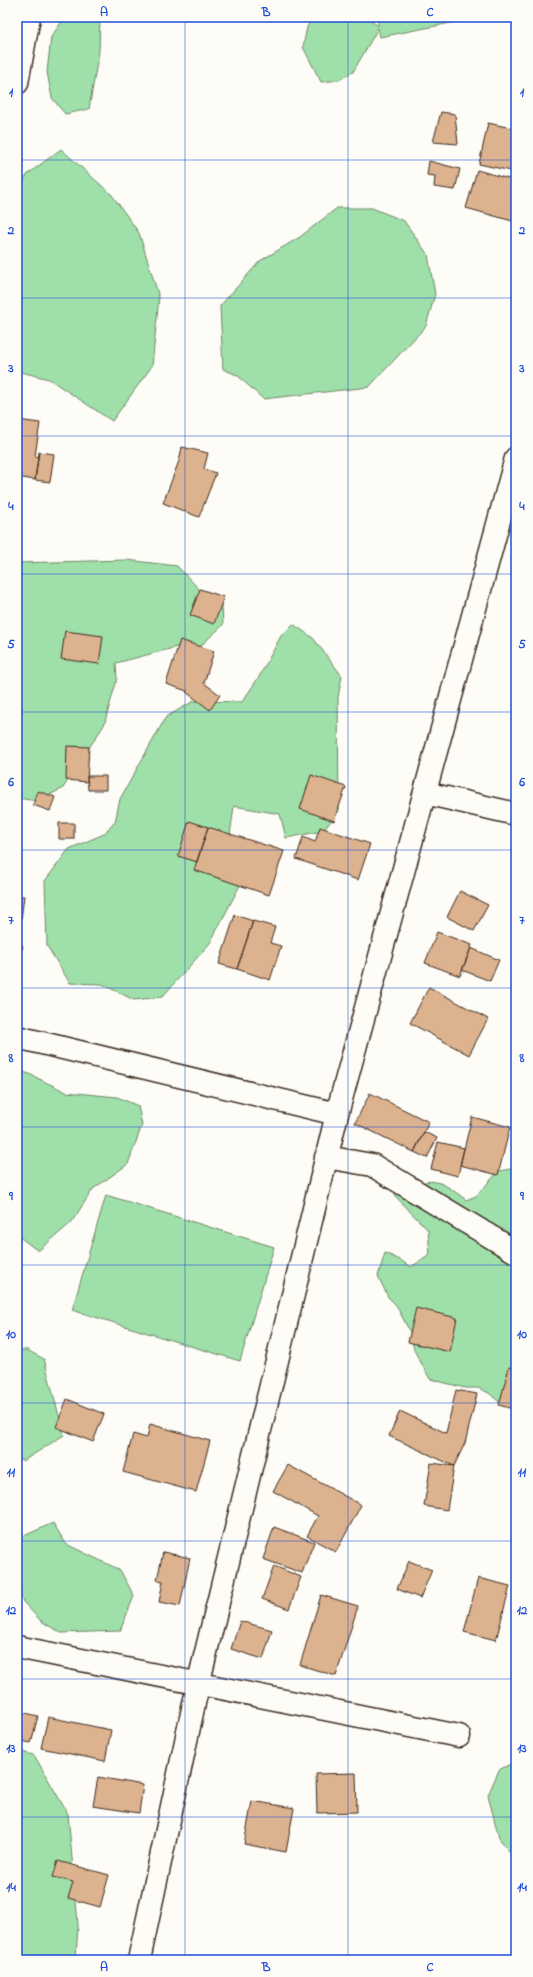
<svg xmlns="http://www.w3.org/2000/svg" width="533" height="1977" font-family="'Indie Flower',sans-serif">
<rect width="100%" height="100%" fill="#fdfcf7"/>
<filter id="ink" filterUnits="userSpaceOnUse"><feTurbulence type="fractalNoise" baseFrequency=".025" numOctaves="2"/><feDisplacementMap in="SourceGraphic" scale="8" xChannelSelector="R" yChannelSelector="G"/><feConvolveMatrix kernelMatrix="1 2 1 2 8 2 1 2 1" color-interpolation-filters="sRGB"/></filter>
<g filter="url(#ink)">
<path fill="#9fe0aa" stroke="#6d8564" d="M65 17 100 18 99 51 89 109 65 114 52 98 47 72 51 37Z
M313 17H367L378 26V17H475L471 19 380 37 378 28 353 72 339 80 321 82 303 47 307 27Z
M61 149 112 195 139 233 159 297 152 366 112 421 49 379 17 371V190L28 174Z
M337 208H372L404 221 428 255 435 294 426 326 369 387 263 399 237 375 223 369 220 306 260 261 300 237Z
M127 560 177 566 200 590 222 602 223 625 194 652 177 647 116 663 117 679 104 725 63 788 38 801 17 798V563Z
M293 624 313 638 342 676 338 697 339 811 323 831 286 838 280 814 234 806 230 835 251 864 210 943 162 997 134 1000 102 984 70 983 47 946 45 881 69 849 104 834 115 822 120 799 166 717 194 701 242 702 259 677 281 636Z
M17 1072 27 1073 66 1092 117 1097 138 1106 142 1125 128 1164 93 1189 71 1223 38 1251 17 1235Z
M516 1168V1402L515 1404 499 1402 489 1393 478 1388H465L430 1379 414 1350 410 1332 396 1305 388 1297 378 1276 385 1253 400 1260 411 1267 430 1255 428 1230 394 1195C430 1178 433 1174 466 1200L476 1196 499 1171Z
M106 1195 274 1247 240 1361 72 1310Z
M17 1350H27L44 1359 64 1435 23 1461 17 1457Z
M53 1523 66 1544 120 1570 134 1596 120 1631 61 1633 41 1621 23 1602 17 1582V1539Z
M17 1751 34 1755 68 1814 78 1924 76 1960H17Z
M516 1761V1860L499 1838 488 1795 499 1770Z"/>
<path fill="#ddb28e" stroke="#3b2a1e" d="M441 112 455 114 458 144 433 142Z
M488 123 516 129V172L479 164Z
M429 161 460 169 455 190 434 187 435 176 427 175Z
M477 170 516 181V222L466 208Z
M17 420 40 423 35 456 38 457 35 480 17 477Z
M182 447 208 453 204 469 216 473 199 517 163 503 179 461Z
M39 452 54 454 50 482 35 480Z
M200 589 224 597 214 624 190 615Z
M65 631 103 636 99 664 61 659Z
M180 640 214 651 204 683 220 695 210 710 186 692 187 691 166 684Z
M67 746 89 747 87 782 66 780Z
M311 775 346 787 334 821 300 809Z
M87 776H106V790H88Z
M38 791 55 797 50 811 33 805Z
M189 821 208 827 197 862 178 856Z
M59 823H74V839H59Z
M208 827 284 851 269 895 194 870Z
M320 827 370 844 358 880 296 859 303 837 315 842Z
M460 891 488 905 474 931 447 917Z
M17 896H24L18 944 23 946 17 960Z
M235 915 253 921 237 969 219 964Z
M253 921 275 927 270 943 281 946 270 980 237 969Z
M437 932 472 945 460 976 425 963Z
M471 948 499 960 490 981 462 970Z
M429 987 488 1019 469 1055 410 1023Z
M370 1093 429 1122 414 1152 355 1123Z
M472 1117 510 1127 498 1175 460 1165Z
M424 1132 437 1138 427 1158 414 1152Z
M438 1142 464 1148 458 1176 431 1169Z
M416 1308 457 1318 450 1352 408 1342Z
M516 1343V1361L511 1360Z
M509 1367 516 1369V1410L499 1405Z
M456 1390 477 1394 465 1443 454 1466 389 1436 400 1411 446 1433Z
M67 1399 104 1414 93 1442 56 1427Z
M150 1424 210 1441 196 1492 123 1472 133 1434 147 1438Z
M431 1463 454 1466 447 1510 424 1506Z
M288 1465 361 1505 336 1552 307 1536 318 1516 273 1491Z
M274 1527 314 1542 302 1573 263 1559Z
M163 1552 190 1558 180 1606 159 1602 163 1581 157 1580Z
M409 1561 432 1570 420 1598 397 1589Z
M274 1566 301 1577 289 1609 262 1599Z
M478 1578 510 1586 496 1640 464 1632Z
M321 1595 358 1606 336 1676 300 1665Z
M240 1621 272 1630 263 1659 231 1649Z
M17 1711 38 1716 31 1743 17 1740Z
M48 1717 111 1730 105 1761 41 1748Z
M356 1773 357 1812 317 1813 316 1774Z
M98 1777 143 1785 139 1813 93 1806Z
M252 1801 294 1808 286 1852 244 1844Z
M58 1861 109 1875 100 1907 68 1898 73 1882 53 1877Z"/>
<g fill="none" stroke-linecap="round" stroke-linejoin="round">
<g stroke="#3b2a1e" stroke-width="25">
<path id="minor" d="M17 83 29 17
M425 793 516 814
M17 1037 337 1114
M326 1157 372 1165 516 1252
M17 1647 459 1736
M139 1960 198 1685 337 1114 516 458"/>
</g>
<use href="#minor" stroke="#fdfcf7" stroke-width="22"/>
</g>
</g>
<path fill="none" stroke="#1d4ed8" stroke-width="1" stroke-opacity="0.55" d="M185 17V1960M348 17V1960M17 160H516M17 298H516M17 436H516M17 574H516M17 712H516M17 850H516M17 988H516M17 1127H516M17 1265H516M17 1403H516M17 1541H516M17 1679H516M17 1817H516"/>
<rect width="533" height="1977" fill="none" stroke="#fdfcf7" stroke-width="44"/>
<rect x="22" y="22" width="489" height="1933" fill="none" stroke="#1d4ed8" stroke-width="1.5"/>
<g font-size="13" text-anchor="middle" font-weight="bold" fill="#1d4ed8">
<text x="104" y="16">A</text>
<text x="266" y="16">B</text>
<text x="430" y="16">C</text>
<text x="11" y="96">1</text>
<text x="522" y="96">1</text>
<text x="11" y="234">2</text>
<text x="522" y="234">2</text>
<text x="11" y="372">3</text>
<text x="522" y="372">3</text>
<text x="11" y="510">4</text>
<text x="522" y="510">4</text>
<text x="11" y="648">5</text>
<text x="522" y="648">5</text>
<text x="11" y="786">6</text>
<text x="522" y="786">6</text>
<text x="11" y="924">7</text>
<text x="522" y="924">7</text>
<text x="11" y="1062">8</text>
<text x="522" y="1062">8</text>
<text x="11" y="1200">9</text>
<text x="522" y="1200">9</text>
<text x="11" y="1338">10</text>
<text x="522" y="1338">10</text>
<text x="11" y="1476">11</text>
<text x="522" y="1476">11</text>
<text x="11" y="1614">12</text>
<text x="522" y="1614">12</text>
<text x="11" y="1752">13</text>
<text x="522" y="1752">13</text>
<text x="11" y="1891">14</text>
<text x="522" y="1891">14</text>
<text x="104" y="1971">A</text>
<text x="266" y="1971">B</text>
<text x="430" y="1971">C</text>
</g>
</svg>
